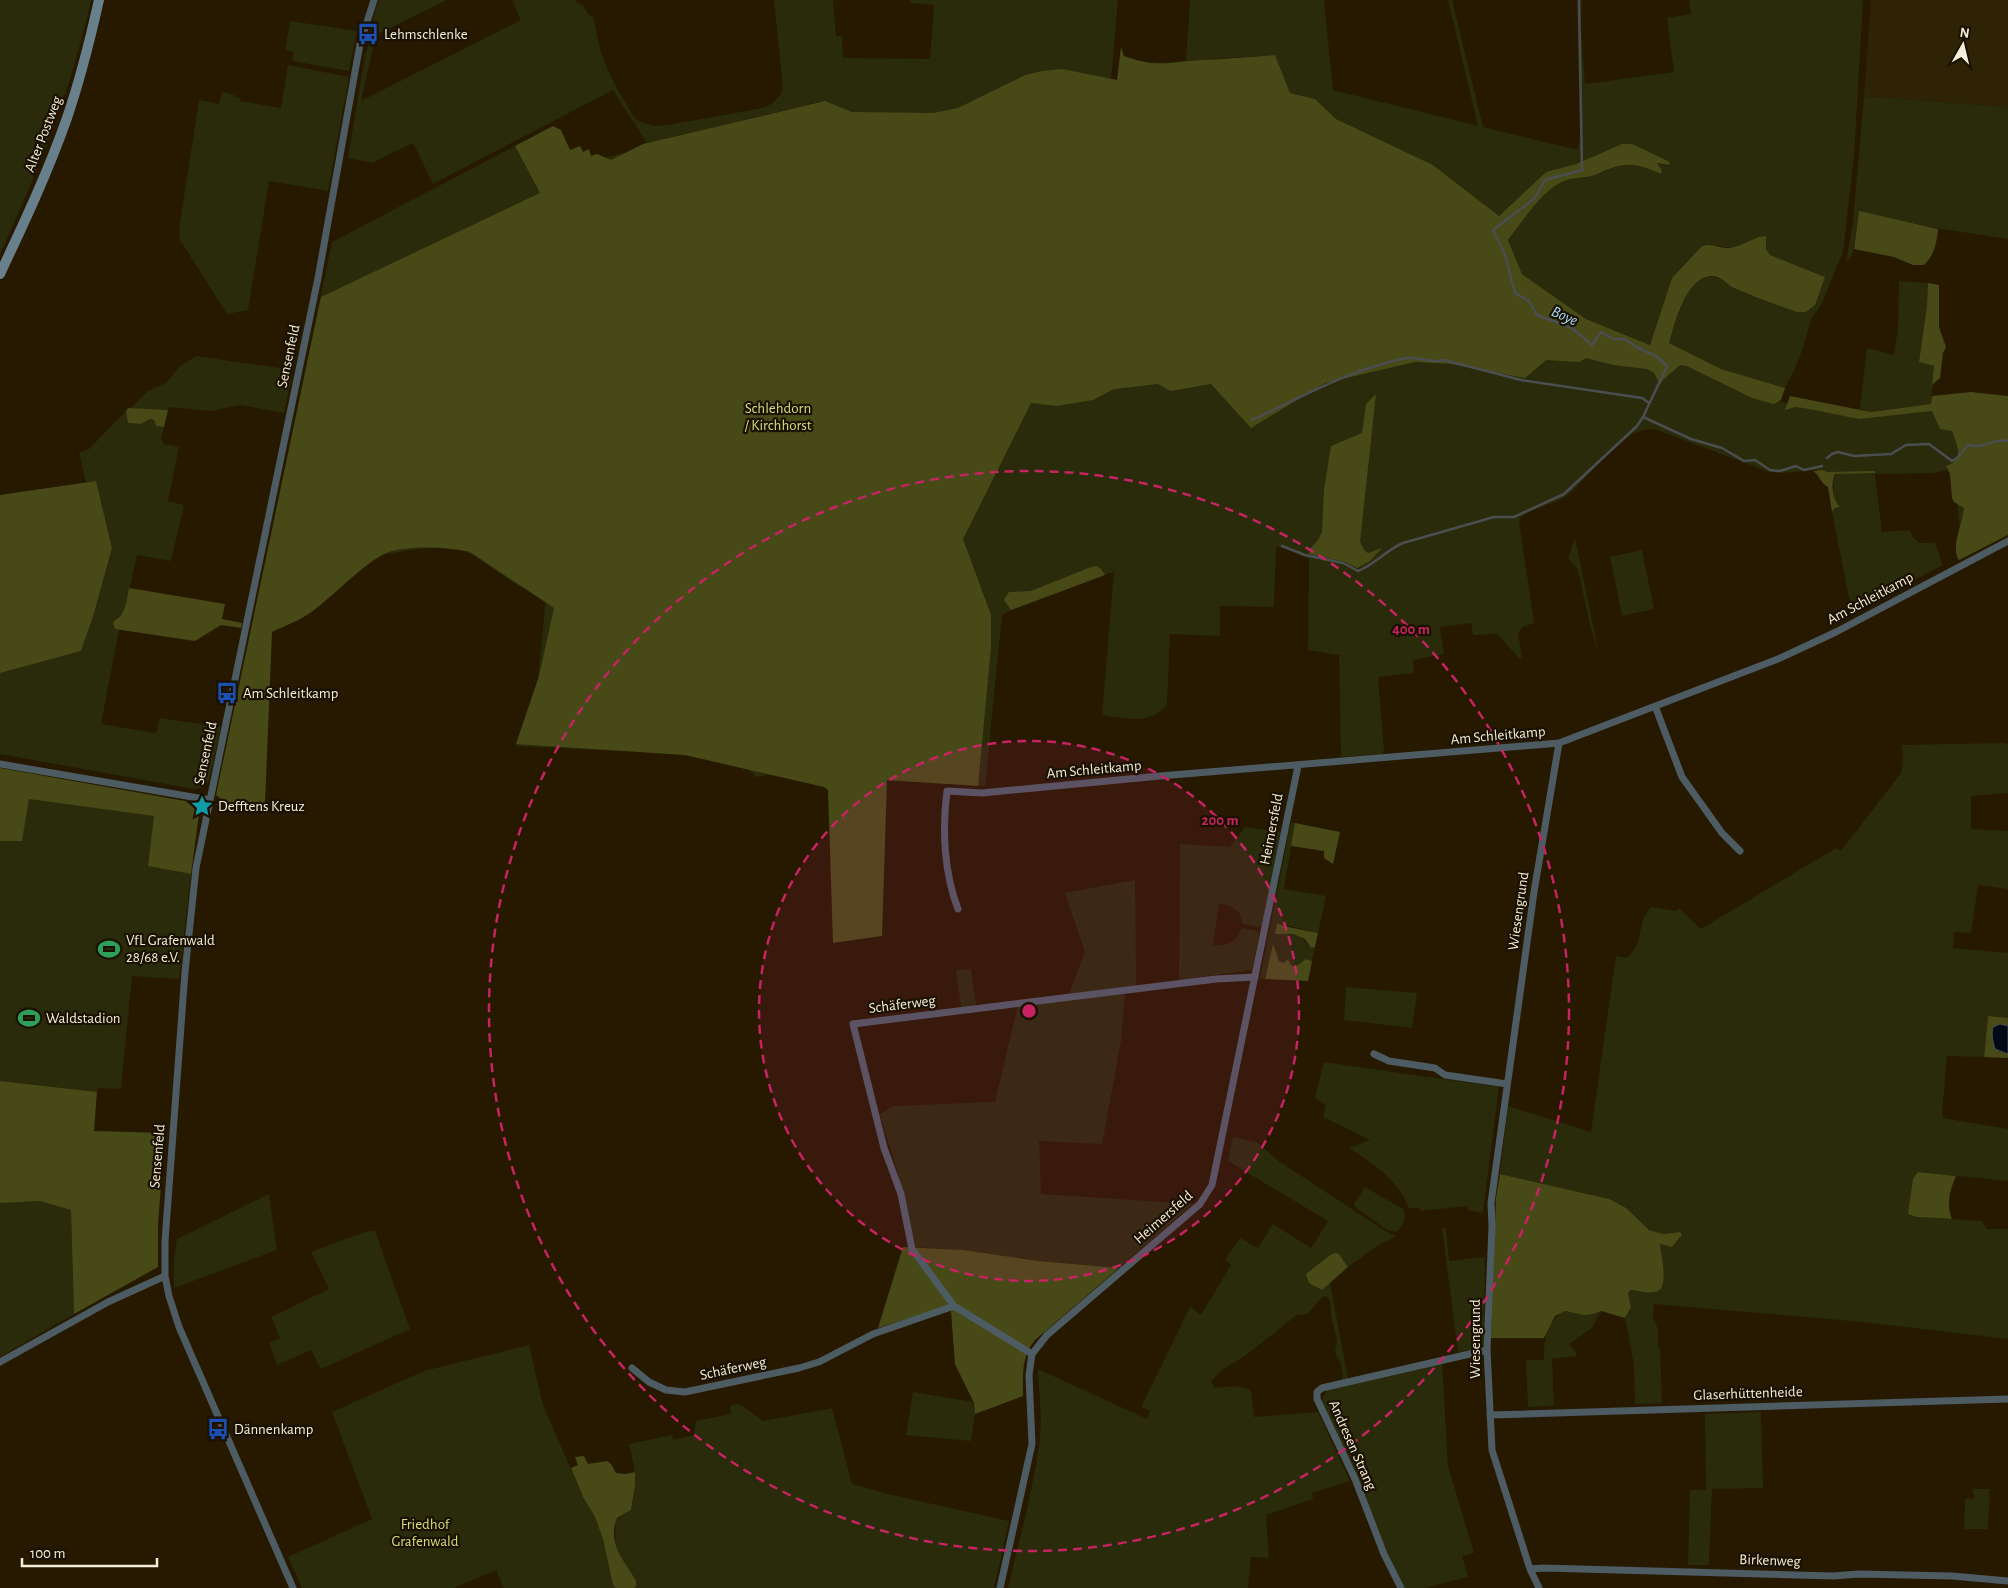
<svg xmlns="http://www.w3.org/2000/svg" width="2008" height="1588" font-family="'Alegreya Sans',sans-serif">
<rect width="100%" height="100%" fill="#261900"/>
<path fill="#2f2306" d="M1871 0H2008V107L1864 96Z"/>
<path fill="#292b0b" d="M0 0H91C72 88 38 172 0 254Z
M379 0H447L376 35 361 101 521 20 512 0H575L576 2 583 5 588 14 593 17 601 53 614 83 635 119 644 123 654 126 668 125 763 108 773 103 781 94 783 89 774 0H833L836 36H842L843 58 930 59 934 5 910 3V0H1118L1111 80 1098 77 1025 75 993 91 1527 295 1758 394 1785 403 1811 406 1858 418 1975 400 1963 556 1954 474 1957 468 1934 473 1875 474 1882 532 1910 530 1912 536 1919 543H1935L1943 565 1852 613 1832 512 1835 508 1839 507 1834 499 1833 478 1837 474 1817 470 1781 473 1769 472 1657 430C1627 421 1590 477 1569 494 1560 502 1539 507 1527 513L1522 516 1519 521 1534 623 1523 627 1518 633 1522 657 1519 658 1497 634 1473 635 1471 623 1440 627 1444 654 1413 660 1414 673 1378 677 1384 749 1382 754 1341 757 1339 655 1308 650 1309 559 1284 548 1276 547 1274 607 1220 606V636L1170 634 1167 705C1147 726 1128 718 1102 715L1114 572 1008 605 1011 610 1002 615 985 786 774 774 754 777V775L746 767 718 758 647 750 623 751 515 746 536 699 546 598 518 586 475 556 459 549 442 547 417 549 381 555 352 573 328 598 312 611 299 618 271 627 250 638 332 242 515 146 537 188 592 160 645 149 824 101 647 143 613 90 433 184 413 143 372 163 348 158 365 55C373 37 371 18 379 0Z
M1190 0H1324L1333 90 1478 126 1448 0H1452L1483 127 1578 150 1580 137 1577 0H1582L1581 27 1585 84 1674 72 1667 18 1691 14 1689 0H1863L1854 157 1843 252 1821 305 1811 319 1804 345 1795 369 1785 388 1721 369 1669 343C1675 324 1689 263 1720 279 1730 284 1742 294 1754 296 1760 296 1768 292 1773 291 1790 286 1808 281 1825 277L1770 255 1766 249V237C1756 235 1747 245 1736 247 1724 249 1712 242 1701 247L1672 278 1650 345 1586 319 1522 274 1508 240C1524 220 1540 191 1564 181 1574 177 1585 178 1595 175 1600 174 1604 171 1609 169 1631 161 1640 165 1661 174L1662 171 1657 163 1667 166 1666 160 1657 156 1610 149 1576 164 1546 172 1499 216 1433 165 1336 119 1315 99 1290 93 1275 55 1186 61Z
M290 21 357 31 349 71 292 61 294 52 285 50Z
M288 65 349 77 328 191 269 181 248 310 227 314 180 240 179 229 199 100 219 104 222 92 234 95V97L240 98V101L281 108Z
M1864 96 2008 107V239L1936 228 1859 212 1853 252 1850 258 1846 262 1853 222Z
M1899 281 1928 283 1927 305 1919 361 1934 366 1931 404 1871 412 1860 409 1867 348 1894 355 1898 328Z
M196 356 293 370 284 413 240 405 211 411 169 407 168 410 154 411 131 408 148 391 166 383 179 367Z
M126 411 128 423 141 424 150 419 154 420 157 426 164 427 161 439 164 444 179 447 168 501 184 505 171 561 137 555 124 613 115 629 119 630 101 724 156 733 160 718 221 727 209 781 201 788 194 789 0 754V673L81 651 93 617 112 548 96 481 86 482 79 453 89 449Z
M1575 538 1599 654 1591 629 1578 570 1568 558Z
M1642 550 1654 609 1622 616 1610 557Z
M2002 743 2008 744V793L1971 796V829L2008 831V889L1978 885 1971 933 1954 932 1953 948 2008 953V1018L1988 1016 1984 1057 1947 1056 1942 1114 1943 1118 2008 1129V1181L1918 1172 1917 1217 1982 1221 1987 1229H2008V1339L1863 1322 1654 1304 1653 1318 1658 1329V1347H1660L1662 1403 1635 1404 1634 1365 1625 1318 1631 1307 1628 1292 1630 1290C1638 1290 1651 1295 1658 1291 1669 1285 1661 1254 1659 1244L1672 1247 1680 1239 1677 1232 1663 1234 1649 1230 1609 1199 1500 1174 1508 1106 1591 1132 1616 956 1627 958C1631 953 1635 949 1637 944 1642 931 1640 917 1652 907L1676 911 1679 908 1701 929 1836 848 1841 851 1901 773 1903 762 1902 745Z
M29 798 155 816 148 866 191 874 179 979 132 976 121 1089 98 1088 97 1092 0 1081V841L22 840Z
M1291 822 1295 823 1284 889 1326 896 1318 933 1278 923 1280 934C1301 934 1298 934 1311 948L1315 947 1312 961 1306 959 1295 967 1291 965 1290 960 1284 963 1279 961 1273 945 1265 979 1260 978Z
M1245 827 1281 832 1262 925 1259 927 1243 924C1241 909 1233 907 1219 903L1213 945C1228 946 1236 943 1242 928L1258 931 1259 935 1252 970 1179 980 1180 844 1230 847Z
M1135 880 1136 986 1069 994 1085 952 1065 893Z
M971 969 976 1005 961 1007 956 970Z
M1346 987 1417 993 1412 1028 1344 1020Z
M1125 993 1121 1041 1102 1144 1039 1141 1041 1194 1193 1204 1119 1268 1038 1261 964 1250 915 1247 899 1176 880 1115 893 1106 995 1102 1018 1005Z
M1324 1062 1499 1087 1483 1213 1468 1210 1467 1206 1420 1211V1208H1409C1398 1180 1374 1164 1349 1148L1370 1140 1323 1117 1326 1105 1315 1098Z
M1233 1137 1256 1142 1280 1162 1390 1234 1397 1236 1377 1246 1348 1267 1339 1254 1321 1290 1330 1283 1348 1379 1342 1380 1343 1376 1341 1364 1335 1352 1337 1339 1331 1317 1330 1300 1325 1296C1315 1300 1311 1319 1298 1314L1245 1356 1222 1370 1211 1382 1215 1388 1237 1386 1251 1390 1254 1417 1318 1412 1350 1481 1312 1493 1313 1499 1266 1515 1269 1558 1251 1557 1248 1588H1008C1019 1541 1032 1494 1039 1446 1043 1421 1039 1394 1038 1369L1147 1419 1150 1411 1141 1407 1190 1307 1201 1315 1231 1265 1225 1260 1240 1238 1258 1248 1273 1224 1311 1248 1328 1221 1228 1161Z
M1365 1187 1403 1209C1407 1217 1403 1227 1396 1232L1387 1230 1355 1207 1354 1204Z
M269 1194 277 1250 174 1288V1260L177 1239Z
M40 1201 71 1210 74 1314 0 1357V1203Z
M1442 1228H1446L1449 1261 1485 1257 1484 1343 1481 1348 1458 1352Z
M368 1231H375L410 1329 321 1369 311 1350 277 1365 269 1343 280 1338 271 1317 329 1289 311 1252Z
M1565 1311C1578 1312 1587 1316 1601 1311L1592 1328 1569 1344 1576 1352V1356L1552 1359 1554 1406 1528 1407 1526 1360H1544C1544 1340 1545 1322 1565 1311Z
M529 1345 543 1405 583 1497 595 1517 603 1539 613 1585 616 1588H504L496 1570 454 1588H302L288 1557 372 1519 332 1412 424 1371Z
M1442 1363 1448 1466 1474 1553 1462 1556 1468 1577 1424 1588H1403L1321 1401 1327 1390Z
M913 1392 973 1402 975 1414 971 1441 906 1435Z
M737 1404 744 1407 763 1421 832 1408 852 1484 888 1494 1009 1521 994 1588H634L636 1586V1581L615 1548 616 1520 631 1510C638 1485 635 1469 629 1444L672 1435 673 1440 694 1435 696 1421 731 1414 730 1406Z
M1761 1412 1763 1488 1712 1489 1709 1565H1688L1690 1490H1706L1705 1414Z
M1973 1489H1990L1988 1529H1964L1965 1499 1968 1498 1971 1500 1975 1497 1972 1492Z"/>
<path fill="#474a17" d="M1121 47 1124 56C1157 68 1168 62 1201 60 1226 59 1250 57 1275 55L1290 93 1315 99 1336 119 1433 165 1499 216 1546 172 1576 164 1622 144H1632L1666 160 1670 163 1669 165 1657 163 1662 171 1661 174C1640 165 1631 161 1609 169 1604 170 1600 174 1595 175 1585 178 1574 177 1564 181 1541 191 1524 220 1508 240L1522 274 1586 319 1650 345 1672 278 1701 247C1710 242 1718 248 1727 248 1741 248 1752 237 1765 236L1766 237V249L1770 255 1825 277 1815 305 1806 312H1797C1775 304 1753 297 1732 287 1726 283 1720 276 1712 276 1686 276 1675 323 1669 343L1721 369 1785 388 1781 400 1774 404 1752 398 1687 366 1680 365 1663 380 1660 385 1654 373 1647 369 1613 365 1586 358 1579 362 1546 360 1525 378 1451 364 1415 362 1325 383 1251 428 1211 384 1170 391 1158 384 1114 389 1093 400 1057 406 1031 403 963 539 991 615V647L978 786 887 780 882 936 833 943 828 790 824 787 685 755 516 744 539 676 554 608 470 552C448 547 402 544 382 555 355 571 335 595 310 613 299 621 284 626 272 632L265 803C247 806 230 809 216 795L321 297 540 193 515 146 553 126 561 130 570 150 580 146 583 152 589 149 591 156 597 154 611 160 643 144 825 101 852 112 933 113 958 108 1025 75 1042 71 1062 69 1117 80Z
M1859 211 1938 229C1937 242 1934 256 1924 265H1913L1894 257 1854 249Z
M1928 283 1939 285V327L1946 347 1943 353 1940 378 1932 385 1934 366 1919 362 1927 305Z
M1971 392 2008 396V535L1959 560C1950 547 1963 523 1964 508L1954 502 1952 498 1950 474 1946 466C1965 460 1957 445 1952 431L1940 429 1932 411 1859 419 1804 408 1795 407 1785 410 1790 396 1871 412 1931 404 1932 396Z
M1376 394 1360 542 1365 551 1368 553 1382 548 1370 561 1357 568 1345 562 1309 554 1310 549 1318 540 1322 532 1324 490 1331 446 1362 433 1366 404Z
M128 408 168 410 164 427 156 426 154 420 150 419 141 424 128 423 126 411Z
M1822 470 1827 472 1875 471V473L1835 474C1830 483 1833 501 1840 507L1835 508 1832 512 1828 487C1820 483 1820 475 1813 471Z
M96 481 112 548 93 617 81 651 0 673V495Z
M1097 566 1101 569 1105 575 1011 610 1004 600 1009 592 1031 591 1091 567Z
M129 588 225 604 222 619 242 623 241 628 221 625 195 641 115 629 113 622C126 615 126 602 129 588Z
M0 768 185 801 193 806 199 814 191 874 148 866 154 816 29 799 22 841H0Z
M1295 823 1340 832 1333 864 1324 858V851L1291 846Z
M1277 923 1288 927 1318 933 1315 947 1311 948 1305 939 1300 937 1294 934H1275Z
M1273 944 1279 961 1284 963 1288 959 1291 965 1295 967 1306 959 1312 961 1308 981 1265 979Z
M1988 1016 2008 1018V1026L2000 1024 1998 1051 2008 1054V1058L1984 1057Z
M0 1081 97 1092 94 1131 165 1133 158 1224V1267L74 1314 71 1210 40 1201 0 1203Z
M1918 1172 1956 1176C1950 1189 1946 1206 1952 1219L1917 1217 1908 1214 1913 1179Z
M1500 1174 1609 1199 1626 1208 1649 1230 1663 1234 1680 1232 1682 1235 1672 1247 1660 1244C1661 1255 1669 1285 1658 1291 1650 1295 1638 1290 1630 1290L1628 1293 1631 1307 1625 1318 1601 1311 1593 1314 1584 1315 1565 1311 1555 1316 1544 1338H1491L1496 1198Z
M903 1247 964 1250 1038 1261 1119 1268 1035 1340C1021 1357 1023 1375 1023 1396L975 1414 974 1403 955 1364 951 1311 947 1306 878 1328Z
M1336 1253 1339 1254 1348 1267 1322 1290 1309 1283 1306 1274 1330 1255Z
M584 1456 588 1464 607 1461 611 1464 616 1473 626 1474 635 1472V1487L631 1510 617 1518C607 1546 624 1558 636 1581V1586L634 1588H616L613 1585 603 1539 595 1517 583 1497 571 1468 578 1465 575 1457Z"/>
<path fill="#000a16" stroke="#4a4e51" d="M2000 1024 2008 1026V1054L1995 1049C1993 1042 1991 1034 1993 1027Z"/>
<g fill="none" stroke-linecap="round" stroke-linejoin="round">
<path stroke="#4a4e51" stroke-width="2.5" d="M1579 0 1582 170 1545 180 1535 198 1493 230 1505 255 1515 293 1529 301 1537 315 1572 328 1592 345 1601 332 1613 339H1625L1636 347 1656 356 1667 366 1643 417 1691 439 1722 448 1744 461 1755 460 1770 470 1780 471 1796 466 1804 470 1822 466
M1252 420C1302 397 1351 369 1406 358 1418 356 1430 364 1444 360L1521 380 1642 398 1649 403
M1827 458 1832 454 1838 452 1854 456 1891 454 1906 445 1929 444 1952 461 1957 458 1968 445C1985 449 1993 438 2008 441
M1282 546 1305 555 1343 563 1358 571C1376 564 1386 550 1403 543L1494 517H1514L1564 494 1637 426 1643 417"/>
<path stroke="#4d5b63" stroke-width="7" d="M1655 706 1682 777 1722 833 1740 851
M0 764 210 800
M958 909C944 873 942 829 947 791L982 793 1160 776 1559 743 1778 659 1836 632 2008 541
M1374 1054 1389 1061 1435 1068 1445 1075 1507 1084
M1032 1354 954 1306 912 1249 901 1194 884 1148 853 1024 1216 979 1255 977
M0 1362 108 1302 165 1276
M632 1368 649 1382 666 1390 685 1392 799 1368 819 1362 873 1334 954 1306
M1490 1415 2008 1399
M1530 1569 1544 1568 1833 1576 1859 1574 1952 1576 2008 1581
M293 1588 179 1327 169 1296 165 1276V1241L185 972 196 868 318 278 360 44 374 0
M1000 1588 1032 1444 1029 1375 1032 1354 1047 1335 1200 1204 1212 1185 1298 766
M1401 1588 1384 1554 1355 1479 1317 1399V1392L1322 1388 1487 1350
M1539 1588 1530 1569 1492 1450 1487 1350 1492 1226 1491 1203 1534 892 1559 743"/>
<path stroke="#687f8c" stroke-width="10" d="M0 274C24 223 48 172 67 118 80 80 90 40 99 0"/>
</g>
<circle cx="1029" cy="1011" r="270" fill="#c52361" fill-opacity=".12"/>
<g fill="none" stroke="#c52361" stroke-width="2.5" stroke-dasharray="9 6">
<circle cx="1029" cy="1011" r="270"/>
<circle cx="1029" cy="1011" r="540"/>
</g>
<defs>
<g id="bus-bare" transform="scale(1.725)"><path d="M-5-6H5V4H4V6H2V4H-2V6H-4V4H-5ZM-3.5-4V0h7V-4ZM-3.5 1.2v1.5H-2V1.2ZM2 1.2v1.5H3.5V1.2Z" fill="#1a4fb4" stroke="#1a1100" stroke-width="2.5" paint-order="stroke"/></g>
<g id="sight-bare" transform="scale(1.725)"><path d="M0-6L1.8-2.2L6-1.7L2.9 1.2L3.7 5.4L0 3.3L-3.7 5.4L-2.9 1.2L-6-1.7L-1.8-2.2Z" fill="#0f9aa8" stroke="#1a1100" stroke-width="2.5" paint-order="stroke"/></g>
<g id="stadium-bare" transform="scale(1.725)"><path d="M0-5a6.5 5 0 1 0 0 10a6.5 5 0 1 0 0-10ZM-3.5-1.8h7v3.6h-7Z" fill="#2e9e5b" stroke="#1a1100" stroke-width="2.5" paint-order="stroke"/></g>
</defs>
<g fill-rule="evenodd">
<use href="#bus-bare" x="368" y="34"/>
<use href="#bus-bare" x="227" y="693"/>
<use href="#sight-bare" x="202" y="806"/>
<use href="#stadium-bare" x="109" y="949"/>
<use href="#stadium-bare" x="29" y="1018"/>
<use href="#bus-bare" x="218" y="1429"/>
</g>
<g text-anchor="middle" stroke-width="4.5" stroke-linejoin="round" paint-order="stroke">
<g font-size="15" fill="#f5eddc" stroke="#1a1100" text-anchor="start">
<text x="384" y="39">Lehmschlenke</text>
<text x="243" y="698">Am Schleitkamp</text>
<text x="218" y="811">Defftens Kreuz</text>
<text x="126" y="945">VfL Grafenwald<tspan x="126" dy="17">28/68 e.V.</tspan></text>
<text x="46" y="1023">Waldstadion</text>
<text x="234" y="1434">Dännenkamp</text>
</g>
<g font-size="15" fill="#f5eddc" stroke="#1a1100">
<text transform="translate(43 134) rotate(-69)" y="5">Alter Postweg</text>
<text transform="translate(288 356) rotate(-78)" y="5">Sensenfeld</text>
<text transform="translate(1870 598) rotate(-28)" y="5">Am Schleitkamp</text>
<text transform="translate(1498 735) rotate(-5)" y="5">Am Schleitkamp</text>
<text transform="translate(205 753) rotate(-78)" y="5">Sensenfeld</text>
<text transform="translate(1094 769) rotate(-5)" y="5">Am Schleitkamp</text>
<text transform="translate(1271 829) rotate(-79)" y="5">Heimersfeld</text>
<text transform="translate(1518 911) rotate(-82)" y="5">Wiesengrund</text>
<text transform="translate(902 1004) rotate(-7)" y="5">Schäferweg</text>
<text transform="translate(157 1156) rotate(-85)" y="5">Sensenfeld</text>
<text transform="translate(1163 1217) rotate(-41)" y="5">Heimersfeld</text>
<text transform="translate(1475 1339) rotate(-90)" y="5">Wiesengrund</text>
<text transform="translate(733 1368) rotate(-12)" y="5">Schäferweg</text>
<text transform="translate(1748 1393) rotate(-2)" y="5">Glaserhüttenheide</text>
<text transform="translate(1353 1445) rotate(66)" y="5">Andresen Strang</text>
<text transform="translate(1770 1560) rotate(2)" y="5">Birkenweg</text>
</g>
<g font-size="15" fill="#d8df7f" stroke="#1a1100">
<text x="778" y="413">Schlehdorn<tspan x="778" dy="17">/ Kirchhorst</tspan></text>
<text x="425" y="1529">Friedhof<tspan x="425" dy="17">Grafenwald</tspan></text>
</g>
<g font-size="16" font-style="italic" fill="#a7d9fd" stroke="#1a1100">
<text transform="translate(1565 315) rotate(24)" y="6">Boye</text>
</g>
</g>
<circle cx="1029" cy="1011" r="8" fill="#c52361" stroke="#1a1100" stroke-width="2.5"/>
<g font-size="15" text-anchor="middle" font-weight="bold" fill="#c52361" stroke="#1a1100" stroke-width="4.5" stroke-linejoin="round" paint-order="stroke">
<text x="1411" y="634">400 m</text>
<text x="1220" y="825">200 m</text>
</g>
<g transform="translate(1963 45) rotate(8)" stroke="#1a1100" stroke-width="4" paint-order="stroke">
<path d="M0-4L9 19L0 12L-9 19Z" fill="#f5eddc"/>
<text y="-8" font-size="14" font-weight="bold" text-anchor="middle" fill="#f5eddc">N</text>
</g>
<path d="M22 1558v8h135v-8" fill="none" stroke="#f5eddc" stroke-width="2.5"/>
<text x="30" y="1558" font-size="15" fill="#f5eddc" stroke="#1a1100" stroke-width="4" paint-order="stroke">100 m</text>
</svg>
